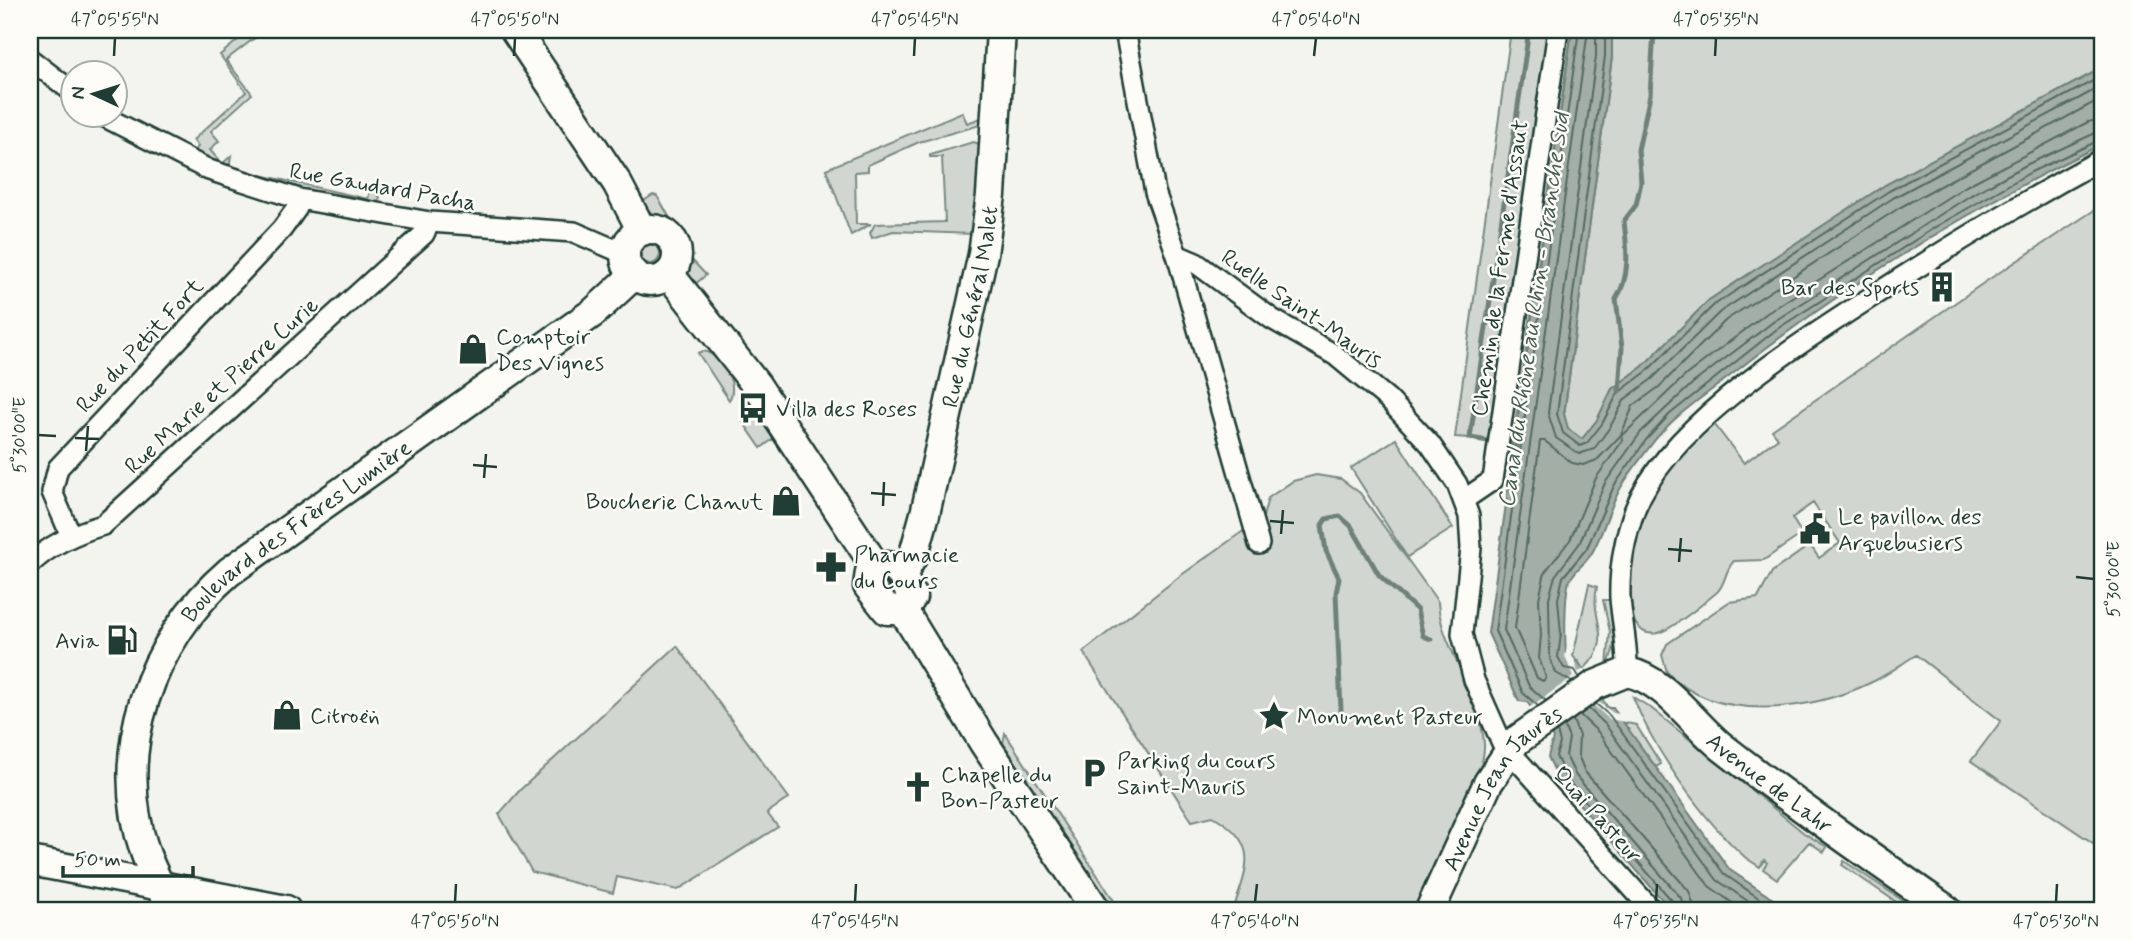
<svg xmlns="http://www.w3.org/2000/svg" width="2132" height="940" font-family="Mynerve,sans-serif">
<rect width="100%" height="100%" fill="#f4f4ef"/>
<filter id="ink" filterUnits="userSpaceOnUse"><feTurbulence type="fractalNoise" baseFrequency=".0143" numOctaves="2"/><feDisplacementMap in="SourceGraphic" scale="14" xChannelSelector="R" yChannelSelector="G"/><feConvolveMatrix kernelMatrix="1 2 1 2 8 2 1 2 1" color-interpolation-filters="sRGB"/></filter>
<g filter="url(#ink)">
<path fill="#d1d6d1" stroke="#788a82" stroke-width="2" d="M250 30H265L226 60 252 94 211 131 219 141 210 150 222 164 231 156 229 168 368 199 371 186 374 187 380 198 374 206 238 175 192 153 198 147 193 140 246 92 220 55Z
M1511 30H1572L1513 441 1455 437Z
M1612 30H2102V68L1885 185 1709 300 1642 367 1612 389 1597 420 1582 439 1568 429 1564 415 1612 57Z
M962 112 967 123 984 117V124L919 142 868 165V171L855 172 856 224H871L851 235 826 169Z
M973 142 983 145 973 234 893 231 872 238 870 233 875 224 945 222 942 157H930V155Z
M653 195 657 196 670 218 668 221 655 218 642 202Z
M2102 205V849L1971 761 2001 721 1916 655C1901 664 1886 676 1870 683 1812 711 1716 724 1667 672L1662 655 1667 644 1729 602 1758 598 1772 572 1810 545 1819 558 1840 543 1813 503 1792 518 1802 534 1764 560 1734 561C1724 571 1726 585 1716 593 1704 603 1671 630 1658 633 1615 642 1628 546 1637 527 1656 482 1675 461 1708 426L1715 425 1744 463 1778 438 1772 430 1985 282Z
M640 254a10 10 0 1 1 20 0a10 10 0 1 1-20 0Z
M691 259 706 275 693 286 686 273 687 261Z
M703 351C720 354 740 384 729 400L698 353Z
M748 420H758L773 429V439L761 448 743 422Z
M1396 439 1453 528 1407 557 1351 468Z
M1316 475 1341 479 1360 493 1438 602C1440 635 1461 665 1472 697 1477 713 1485 731 1484 749 1480 795 1435 867 1414 910H1233C1248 867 1260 843 1213 816L1192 821 1083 652 1180 576 1263 517 1268 498 1293 481Z
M1589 584 1597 587C1589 622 1617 638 1583 670L1573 656Z
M1603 600H1614C1616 624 1618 644 1607 666L1610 632Z
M677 646 789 798 767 813 778 827 678 890 617 877 613 893 532 872 499 814 520 790Z
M1633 697 1651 708 1804 833 1827 847 1824 852 1809 842 1777 879 1763 869 1767 863 1764 860 1760 867 1746 858C1703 820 1654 751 1633 697Z
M1622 722 1636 725 1661 764 1656 767Z
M1005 733 1120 910H1111L1003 743Z
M1844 861 1917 910H1908L1842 865Z"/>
<path fill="#a3aea7" stroke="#6e8179" stroke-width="2" d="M1572 30H1612V57L1564 414 1568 429 1582 439 1597 420 1612 389 1642 367 1709 300 1885 185 2102 68V144C1970 209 1841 287 1726 379 1700 399 1671 418 1651 445 1640 460 1626 477 1618 493 1608 512 1603 533 1593 551 1588 562 1575 569 1570 580 1564 590 1564 653 1568 663L1578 661 1608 708H1613L1730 870 1789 910H1671L1560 782 1548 757 1553 738 1527 702 1519 701 1488 633Z"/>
<path fill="#f4f4ef" d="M1571 629 1569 656 1574 659 1578 672 1585 669 1602 695 1597 698 1600 703 1613 713 1621 714 1625 722 1609 719 1591 703 1544 729 1527 709 1573 677 1565 656Z"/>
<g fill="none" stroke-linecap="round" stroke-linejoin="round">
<path stroke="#546a62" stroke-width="2" d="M1596 30V56L1548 413 1556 438 1579 454 1594 449 1610 427 1625 399 1652 379 1720 312 1893 198 2102 86
M1605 30V56L1557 414 1563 433 1580 446 1587 443 1602 424 1618 393 1646 372 1714 305 1889 191 2102 76
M2102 98 1899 208 1726 320 1659 387 1633 406 1621 435 1597 460 1583 465 1572 463 1545 441H1540L1515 628 1537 678 1543 681 1546 678 1539 658 1541 635 1539 599 1545 572 1570 540 1596 478 1623 440 1622 436 1686 375 1767 313 1966 186 2088 122 2102 119
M1579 677 1575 670 1564 668 1558 657 1561 634 1558 599 1563 577 1587 548 1614 486 1646 440 1670 414 1777 329 1937 226 2031 172 2102 139
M1572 682 1556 673 1550 659 1549 598 1555 576 1579 544 1605 483 1641 432 1693 383 1773 322 1971 195 2028 164 2102 130
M1546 701 1529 686 1504 630 1588 30
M1596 704 1610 716 1724 874 1776 910
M1538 706 1523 693 1495 631 1579 30
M1589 709 1605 724 1717 880 1761 910
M1580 715 1598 732 1709 886 1742 910
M1573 720 1579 736 1578 755 1585 772 1689 891 1695 910
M1564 726 1569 738 1566 756 1576 776 1681 898 1684 910
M1557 731 1560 743 1556 756 1567 780 1674 903 1676 910"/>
<path stroke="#6e8179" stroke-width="5" d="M1619 391 1622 348 1616 299C1631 276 1627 248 1624 221L1636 205 1641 182 1638 150 1650 95 1654 30
M1519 446 1470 438 1529 30
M1341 711 1336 593 1339 578 1326 551 1322 525 1326 519 1340 516 1351 526 1379 575 1417 610 1423 636 1431 639"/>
<g stroke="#1f3d34" stroke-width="24">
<path id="street" d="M1125 30 1155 192 1177 255 1196 263 1272 319 1335 355 1388 399 1430 444 1457 484 1469 516 1471 548 1462 634 1474 680 1502 743 1652 910
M30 59 74 93
M103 116 209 170 299 199 430 222 574 232 625 254
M1177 255 1259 544
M1465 499 1493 480 1558 30
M71 536 52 492 58 468 282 229 297 208 299 199
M30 564C51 544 75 533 103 525L424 234 430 222
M1627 672C1628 647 1622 623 1620 598 1619 569 1625 536 1635 509 1668 426 1792 349 1865 301 1942 251 2021 203 2102 159"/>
</g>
<g stroke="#1f3d34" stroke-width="33">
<g id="secondary">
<path d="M515 30 617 183 642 231"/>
<circle cx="651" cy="255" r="26"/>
<path d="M669 274 757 386 876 567"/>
<path d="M881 565 894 567 902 575 912 597 903 610H887L868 586 870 572Z"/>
<path id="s1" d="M902 575 914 554 925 514 983 254 991 195 1001 30"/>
<path d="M903 610 984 743 1096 910"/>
<path d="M30 861 286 910"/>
<path id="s2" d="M172 910C162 891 152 872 145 852 110 752 151 639 229 572L594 312 635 274"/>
<path id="s3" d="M1430 910 1488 783 1516 741 1595 685 1627 672C1665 679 1693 724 1722 747 1795 804 1871 857 1947 910"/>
</g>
</g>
<use href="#street" stroke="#fdfcf7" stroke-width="19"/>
<use href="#secondary" stroke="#fdfcf7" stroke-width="28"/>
</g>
</g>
<path fill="none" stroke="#1f3d34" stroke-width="2.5" d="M114 56 115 38M514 56 515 38M914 56 915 38M1314 56 1316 38M1715 56 1716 38M38 435 56 436M75 438 99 439M86 451 88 426M473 465 497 467M484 478 486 454M871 493 896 495M883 506 884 482M1270 521 1294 523M1281 534 1283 510M1668 549 1692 551M1679 562 1681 538M2076 577 2094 579M455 902 456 884M855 902 856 884M1255 902 1257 884M1656 902 1657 884M2056 902 2057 884"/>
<defs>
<g id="building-bare" transform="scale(2.415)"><path d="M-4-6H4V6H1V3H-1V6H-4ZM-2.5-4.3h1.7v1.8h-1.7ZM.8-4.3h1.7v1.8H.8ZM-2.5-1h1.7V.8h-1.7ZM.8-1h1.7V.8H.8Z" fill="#1f3d34" stroke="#fdfcf7" stroke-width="2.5" paint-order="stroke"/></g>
<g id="shop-bare" transform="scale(2.415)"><path d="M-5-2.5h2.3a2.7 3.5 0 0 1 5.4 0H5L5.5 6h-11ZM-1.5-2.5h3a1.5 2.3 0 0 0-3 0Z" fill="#1f3d34" stroke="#fdfcf7" stroke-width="2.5" paint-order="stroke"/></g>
<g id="bus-bare" transform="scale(2.415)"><path d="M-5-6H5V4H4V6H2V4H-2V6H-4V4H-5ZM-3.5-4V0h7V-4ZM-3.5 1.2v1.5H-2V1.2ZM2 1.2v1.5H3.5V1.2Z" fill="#1f3d34" stroke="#fdfcf7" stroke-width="2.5" paint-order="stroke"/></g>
<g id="civic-bare" transform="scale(2.415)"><path d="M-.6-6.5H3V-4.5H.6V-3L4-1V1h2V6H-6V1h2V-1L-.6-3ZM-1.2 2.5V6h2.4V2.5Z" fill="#1f3d34" stroke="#fdfcf7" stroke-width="2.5" paint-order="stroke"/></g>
<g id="pharmacy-bare" transform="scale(2.415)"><path d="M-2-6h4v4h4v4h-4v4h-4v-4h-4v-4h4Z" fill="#1f3d34" stroke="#fdfcf7" stroke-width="2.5" paint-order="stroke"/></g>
<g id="fuel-bare" transform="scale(2.415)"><path d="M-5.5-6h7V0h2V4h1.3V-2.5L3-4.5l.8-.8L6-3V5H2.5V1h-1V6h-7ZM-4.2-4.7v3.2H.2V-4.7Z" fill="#1f3d34" stroke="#fdfcf7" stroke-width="2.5" paint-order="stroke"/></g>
<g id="sight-bare" transform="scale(2.415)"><path d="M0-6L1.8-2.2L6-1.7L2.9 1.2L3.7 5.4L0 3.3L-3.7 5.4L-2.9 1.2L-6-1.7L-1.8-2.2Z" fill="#1f3d34" stroke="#fdfcf7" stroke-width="2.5" paint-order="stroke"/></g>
<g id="parking-bare" transform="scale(2.415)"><path d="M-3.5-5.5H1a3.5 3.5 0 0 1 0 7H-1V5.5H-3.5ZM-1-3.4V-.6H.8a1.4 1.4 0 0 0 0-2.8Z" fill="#1f3d34" stroke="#fdfcf7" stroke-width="2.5" paint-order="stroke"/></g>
<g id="church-bare" transform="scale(2.415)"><path d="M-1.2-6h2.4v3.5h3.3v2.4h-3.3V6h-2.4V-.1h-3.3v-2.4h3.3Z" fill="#1f3d34" stroke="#fdfcf7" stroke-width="2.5" paint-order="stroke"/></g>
</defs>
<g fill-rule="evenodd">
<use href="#building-bare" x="1942" y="287"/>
<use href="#shop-bare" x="473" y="349"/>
<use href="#bus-bare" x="753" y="408"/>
<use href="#shop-bare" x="786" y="501"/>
<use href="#civic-bare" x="1815" y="529"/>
<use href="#pharmacy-bare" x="831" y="567"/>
<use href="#fuel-bare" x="122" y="640"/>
<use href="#shop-bare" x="287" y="715"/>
<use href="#sight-bare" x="1274" y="716"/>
<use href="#parking-bare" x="1094" y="773"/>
<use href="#church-bare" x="918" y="787"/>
</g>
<g text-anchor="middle" stroke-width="5" stroke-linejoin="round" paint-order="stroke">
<g font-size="23" fill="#1f3d34" stroke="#fdfcf7">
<text transform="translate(383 186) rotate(10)" y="8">Rue Gaudard Pacha</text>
<text transform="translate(1499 268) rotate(-82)" y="8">Chemin de la Ferme d'Assaut</text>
<text dy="8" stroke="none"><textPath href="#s1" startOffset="278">Rue du Général Malet</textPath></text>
<text transform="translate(1302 308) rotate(35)" y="8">Ruelle Saint-Mauris</text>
<text transform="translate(139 345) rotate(-47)" y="8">Rue du Petit Fort</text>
<text transform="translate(221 385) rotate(-42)" y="8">Rue Marie et Pierre Curie</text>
<text dy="8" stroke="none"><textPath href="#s2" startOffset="452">Boulevard des Frères Lumière</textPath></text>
<text dy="8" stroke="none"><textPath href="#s3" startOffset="504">Avenue de Lahr</textPath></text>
<text dy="8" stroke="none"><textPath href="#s3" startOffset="144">Avenue Jean Jaurès</textPath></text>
<text transform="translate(1598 814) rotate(48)" y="8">Quai Pasteur</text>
</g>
<g font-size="23" fill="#1f3d34" stroke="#fdfcf7" text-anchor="start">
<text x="1919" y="295" text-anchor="end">Bar des Sports</text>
<text x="496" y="344">Comptoir<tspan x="496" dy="26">Des Vignes</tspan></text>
<text x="776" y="416">Villa des Roses</text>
<text x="763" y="509" text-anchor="end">Boucherie Chanut</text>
<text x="1838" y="524">Le pavillon des<tspan x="1838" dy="26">Arquebusiers</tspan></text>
<text x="854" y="562">Pharmacie<tspan x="854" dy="26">du Cours</tspan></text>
<text x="99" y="648" text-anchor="end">Avia</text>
<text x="310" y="723">Citroën</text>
<text x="1297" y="724">Monument Pasteur</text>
<text x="1117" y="768">Parking du cours<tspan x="1117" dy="26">Saint-Mauris</tspan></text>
<text x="941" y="782">Chapelle du<tspan x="941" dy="26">Bon-Pasteur</tspan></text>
</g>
<g font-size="24" font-style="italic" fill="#475f56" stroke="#fdfcf7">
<text transform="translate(1533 310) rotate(-82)" y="8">Canal du Rhône au Rhin - Branche Sud</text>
</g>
</g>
<rect width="2132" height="940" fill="none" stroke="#fdfcf7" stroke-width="77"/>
<g transform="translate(94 94) rotate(274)"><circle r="33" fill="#fdfcf7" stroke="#a4b0a9" stroke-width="2"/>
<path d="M0-5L12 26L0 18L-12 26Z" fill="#1f3d34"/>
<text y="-10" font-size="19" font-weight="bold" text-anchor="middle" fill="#1f3d34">N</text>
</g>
<path d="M63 866v10h130v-10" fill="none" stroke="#1f3d34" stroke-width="3.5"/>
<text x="74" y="866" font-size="21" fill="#1f3d34" stroke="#fdfcf7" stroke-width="5" paint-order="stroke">50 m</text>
<rect x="38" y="38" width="2056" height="864" fill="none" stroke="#1f3d34" stroke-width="2.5"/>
<g font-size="18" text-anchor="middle" fill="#1f3d34">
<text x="115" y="25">47°05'55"N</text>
<text x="515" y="25">47°05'50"N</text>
<text x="915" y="25">47°05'45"N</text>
<text x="1316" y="25">47°05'40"N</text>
<text x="1716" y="25">47°05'35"N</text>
<text transform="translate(19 435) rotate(-90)" y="6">5°30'00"E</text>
<text transform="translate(2113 579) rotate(-90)" y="6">5°30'00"E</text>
<text x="455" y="927">47°05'50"N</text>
<text x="855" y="927">47°05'45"N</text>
<text x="1255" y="927">47°05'40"N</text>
<text x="1656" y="927">47°05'35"N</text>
<text x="2056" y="927">47°05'30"N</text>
</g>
</svg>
